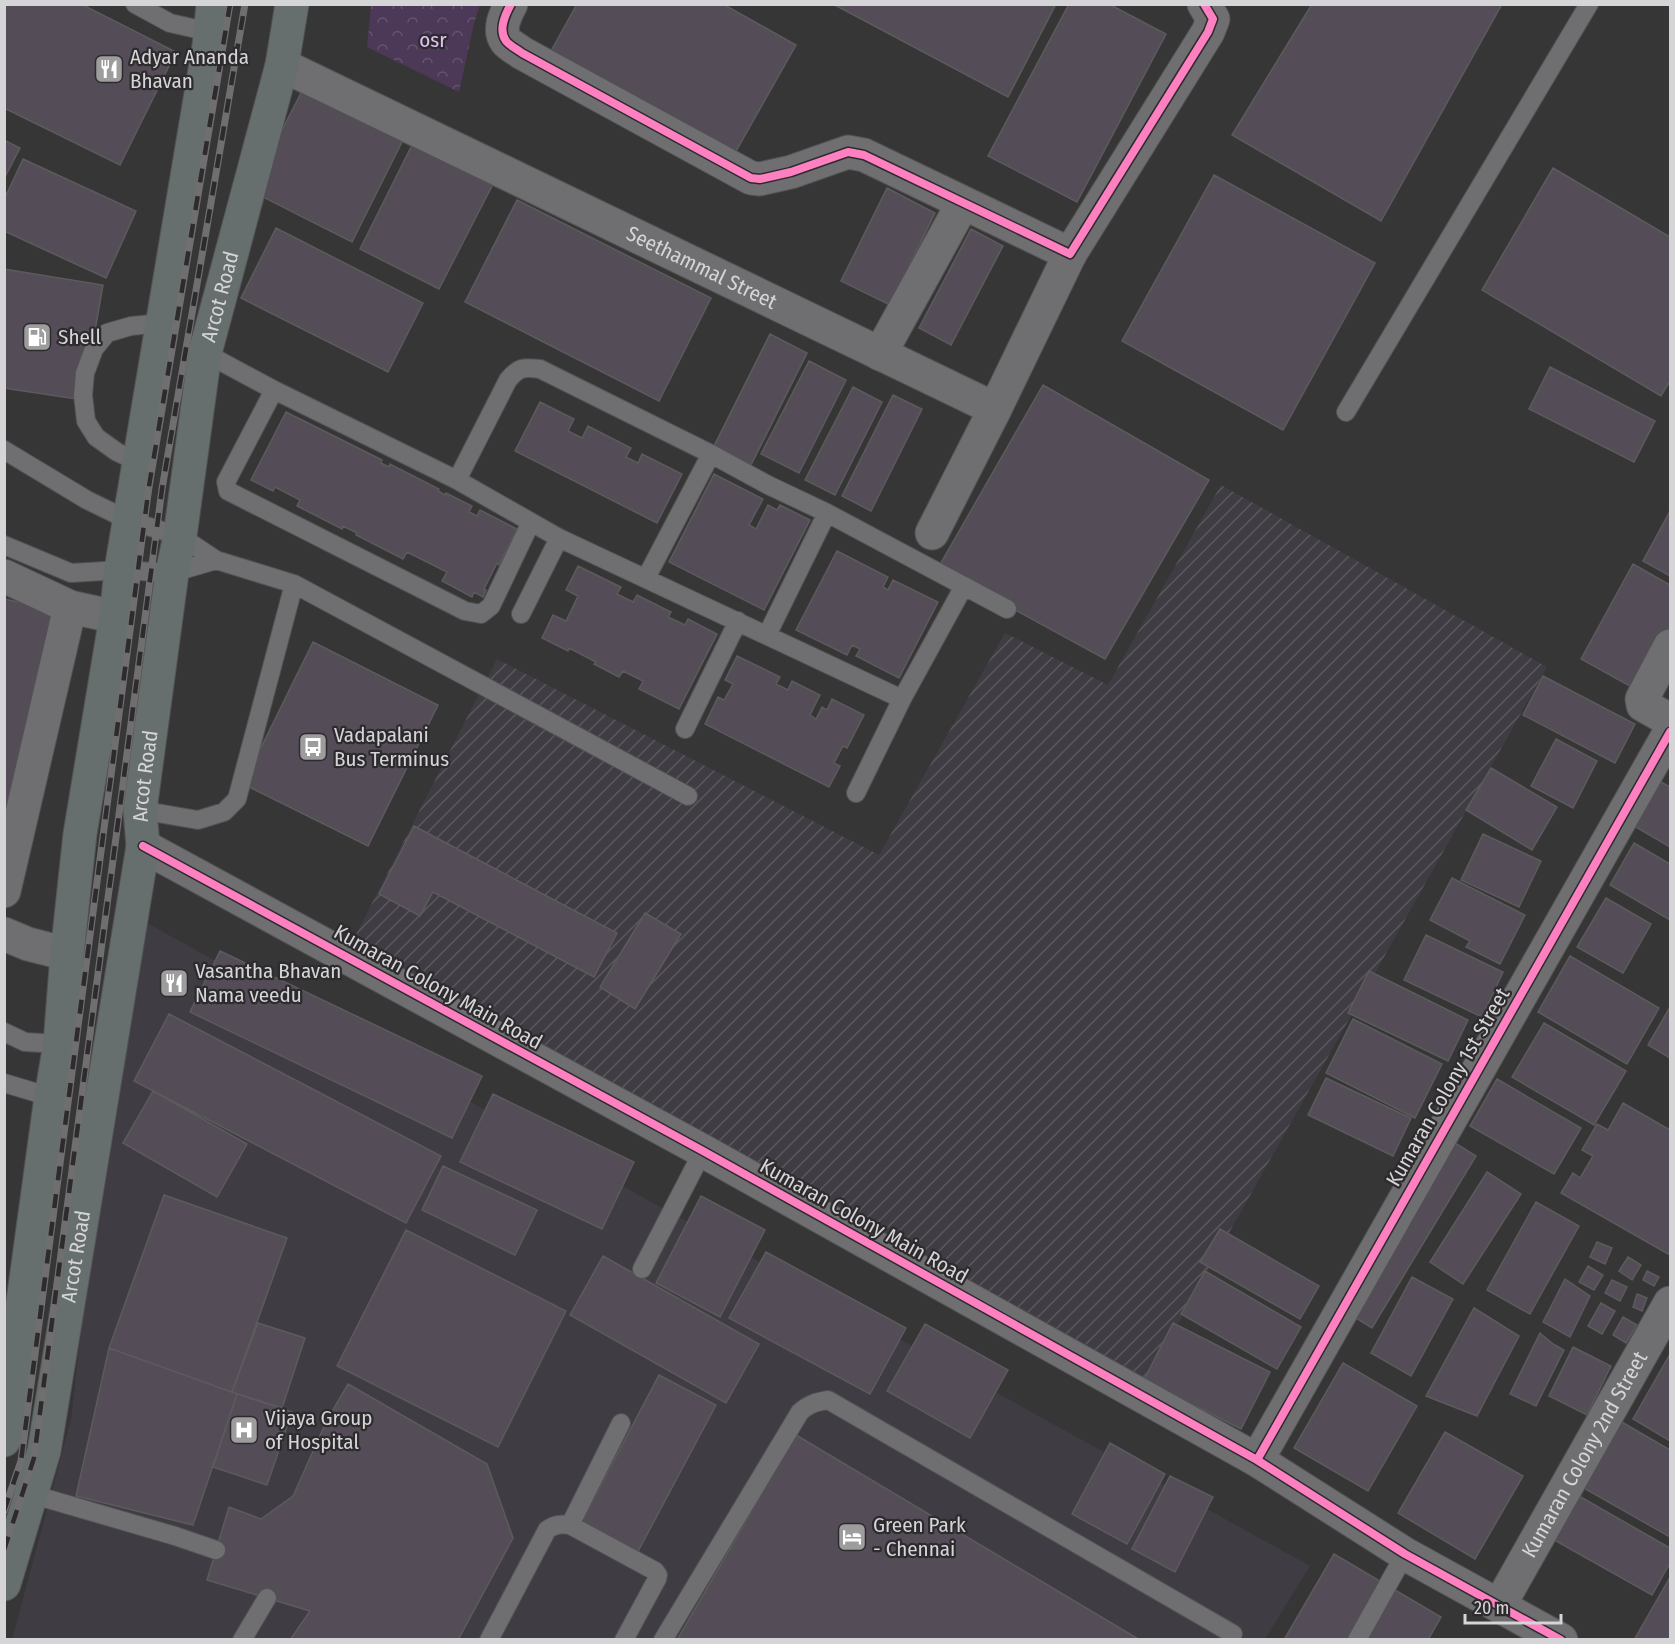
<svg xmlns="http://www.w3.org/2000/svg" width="1675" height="1644" font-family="'Fira Sans Condensed',sans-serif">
<defs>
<pattern id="industrial-furrows" width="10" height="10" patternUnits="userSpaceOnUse" patternTransform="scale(1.5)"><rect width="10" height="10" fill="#403c43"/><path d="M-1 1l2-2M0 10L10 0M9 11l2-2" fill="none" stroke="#5b575d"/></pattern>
<pattern id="park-crowns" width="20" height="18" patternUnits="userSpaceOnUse" patternTransform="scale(1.5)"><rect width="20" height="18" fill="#4c3857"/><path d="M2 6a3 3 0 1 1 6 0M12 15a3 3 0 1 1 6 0" fill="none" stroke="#65546e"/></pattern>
</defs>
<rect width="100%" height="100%" fill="#373637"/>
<path fill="#403c43" d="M127 912 1310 1566 1265 1639 12 1640 71 1420Z"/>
<path fill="url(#industrial-furrows)" d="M1221 485 1547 667 1139 1393 347 952 497 659 879 855 1005 633 1108 685Z"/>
<path fill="url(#park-crowns)" d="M371 5H480L474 23 459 92 367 47Z"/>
<path fill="#544d58" stroke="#5c5b5c" stroke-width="1.5" d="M4 4H81L176 52 120 165 4 108Z
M577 4H723L796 45 735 153 551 51Z
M833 4H1056L1008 97Z
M1069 4H1109L1166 34 1077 202 988 156Z
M1312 4H1502L1381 221 1232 135Z
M303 89 403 140 352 242 251 191Z
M4 140 20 148 4 179Z
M414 141 494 182 439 289 360 249Z
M23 159 136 211 106 278 4 231V200Z
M1553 168 1670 237V381L1661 396 1482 290Z
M1214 175 1375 263 1283 430 1122 341Z
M887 188 935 213 890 305 841 281Z
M517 200 711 298 659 401 465 302Z
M276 228 423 303 388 372 241 298Z
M971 229 1003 246 951 345 919 328Z
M4 269 103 285 83 400 4 388Z
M770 334 807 353 751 465 714 446Z
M809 361 846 380 799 473 761 454Z
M1550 367 1655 421 1634 462 1529 409Z
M1043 385 1209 480 1105 659 938 568Z
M853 387 882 402 835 495 805 480Z
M893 395 922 409 871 511 842 496Z
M540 402 574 419 568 431 582 438 588 426 631 448 626 457 638 463 642 454 682 474 657 523 515 451Z
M286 412 382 460 381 463 389 467 390 464 439 489 438 491 445 495 446 493 472 506 469 512 477 516 480 510 517 529 499 565 497 563 484 589 486 590 483 597 474 592 472 597 442 581 447 572 407 552 403 559 356 535 357 533 343 526 342 529 297 506 300 500 275 487 273 491 251 480Z
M714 474 763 499 749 525 756 529 768 505 777 510 780 505 810 520 764 610 669 562Z
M1670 511V576L1643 561Z
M837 551 888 577 883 587 888 590 893 580 938 602 899 678 856 656 860 649 852 645 847 655 796 630Z
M1633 564 1670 585V630L1637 690 1581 659Z
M578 566 621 587 617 594 633 602 637 595 671 612 668 617 685 625 688 619 717 634 679 709 639 689 643 681 623 671 619 677 594 664 596 662 569 648 568 651 542 638 553 615 566 621 578 596 566 590Z
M4 599 53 609 4 819Z
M313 642 438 705 368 846 243 784Z
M737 656 780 677 776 684 788 690 792 681 820 695 810 715 816 719 822 707 827 710 832 699 864 715 847 748 843 746 834 763 840 766 829 787 705 724 718 697 724 700 733 684 725 680Z
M1543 676 1635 724 1615 763 1523 715Z
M1556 739 1597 761 1573 808 1531 786Z
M1491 768 1557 807 1532 850 1466 810Z
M1661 782 1670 787V847L1634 826Z
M414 826 617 933 594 977 433 892 420 916 379 894Z
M1483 834 1541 861 1519 907 1461 880Z
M1634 843 1670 864V920L1610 885Z
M1452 878 1525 915 1500 964 1466 947 1470 941 1430 920Z
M1606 898 1651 924 1623 973 1577 947Z
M645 913 681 934 635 1009 600 987Z
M1426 935 1503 972 1482 1017 1404 980Z
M220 951 482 1076 452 1138 190 1012Z
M1570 956 1659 1008 1627 1064 1538 1012Z
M1369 971 1468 1020 1448 1061 1348 1013Z
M1670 1007V1058L1648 1045Z
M169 1014 441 1156 406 1223 134 1081Z
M1353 1019 1442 1064 1415 1118 1326 1073Z
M1544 1023 1626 1071 1594 1125 1512 1077Z
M1326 1078 1411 1118 1393 1156 1308 1115Z
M1497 1079 1581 1128 1554 1174 1470 1126Z
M153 1091 247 1144 217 1197 123 1143Z
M493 1094 634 1162 602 1229 460 1162Z
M1623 1103 1670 1130V1250L1668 1254 1561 1193 1573 1173 1580 1178 1593 1156 1582 1150 1597 1124 1608 1130Z
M1455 1143 1476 1156 1372 1328 1351 1315Z
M443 1166 537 1210 515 1255 422 1210Z
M1487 1172 1521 1194 1463 1284 1430 1262Z
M164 1195 287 1238 232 1392 109 1348Z
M701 1196 765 1230 720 1317 656 1283Z
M1536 1202 1579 1226 1530 1314 1487 1290Z
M1220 1229 1319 1286 1300 1319 1200 1262Z
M406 1230 566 1311 498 1447 337 1366Z
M1597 1242 1612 1248 1605 1264 1590 1257Z
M766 1252 906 1328 870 1394 729 1318Z
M603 1256 759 1344 726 1403 570 1315Z
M1628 1257 1641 1265 1632 1280 1619 1271Z
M1588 1266 1603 1275 1594 1290 1579 1282Z
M1205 1271 1301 1327 1277 1369 1181 1314Z
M1647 1271 1659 1277 1654 1286 1643 1280Z
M1412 1277 1453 1299 1411 1376 1371 1353Z
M1565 1279 1590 1296 1570 1337 1543 1322Z
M1612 1280 1627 1287 1620 1301 1605 1293Z
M1637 1294 1647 1298 1642 1311 1633 1307Z
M1601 1303 1615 1311 1602 1334 1588 1326Z
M1474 1308 1519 1336 1477 1416 1426 1396Z
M1623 1317 1637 1325 1626 1343 1613 1335Z
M258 1323 305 1338 282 1408 232 1392Z
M1173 1323 1270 1372 1241 1429 1144 1380Z
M925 1324 1008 1370 970 1438 887 1391Z
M1540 1333 1553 1344 1564 1350 1536 1406 1510 1394Z
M1573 1347 1611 1366 1587 1415 1549 1396Z
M109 1348 237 1394 193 1525 76 1496Z
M1670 1354V1441L1633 1419Z
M1343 1363 1417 1406 1368 1491 1294 1448Z
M659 1375 716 1405 635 1557 579 1527Z
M348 1384 487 1464 513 1538 458 1640H290L310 1611 207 1580 229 1507 261 1519 293 1496 327 1420Z
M237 1394 292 1412 267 1485 213 1467Z
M1620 1421 1670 1450V1537L1582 1487Z
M1445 1432 1523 1476 1475 1559 1398 1513Z
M796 1435 1140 1640H677Z
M1110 1443 1165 1474 1127 1544 1072 1514Z
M1170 1476 1213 1497 1175 1572 1132 1549Z
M1572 1492 1670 1548V1563L1652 1595 1547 1536Z
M1334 1554 1385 1584 1353 1640H1288L1285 1638Z
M1669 1579 1670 1580V1640H1634Z
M1395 1590 1441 1617 1428 1640H1366Z"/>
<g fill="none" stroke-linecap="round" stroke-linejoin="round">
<g stroke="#525253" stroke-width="20">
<path id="lane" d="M135 4 170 23 210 32
M205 353 274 390 457 480 559 538 902 699
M274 390 226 482 228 491 465 611 481 614 491 606 531 522
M1346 412 1589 4
M4 450 87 500 130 521 180 536 216 560 294 584 688 796
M140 463 117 452 96 437 86 421 83 395 85 373 94 349 107 333 131 326 163 323
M457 480 508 380C519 367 523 367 540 369L711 454 768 485 827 513 1007 609
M4 545 71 573 121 570 172 573 216 560
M646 578 711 454
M521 614 559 538
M767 635 827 513
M685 729 738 621
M856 793 902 699 964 586
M140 810 198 820 224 812 237 799 294 584
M4 1032 25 1042 60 1044
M4 1083 51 1097
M642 1269 703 1151
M31 1494 175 1536 216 1550
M570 1525 621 1423
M242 1640 267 1598
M489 1640 547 1530C555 1524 561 1524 570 1525L655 1571 658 1575 657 1579 624 1640
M663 1640 800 1412C809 1404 816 1402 828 1400L1233 1634
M1357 1640 1405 1554"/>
</g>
<g stroke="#525253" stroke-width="35">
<g id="street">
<path d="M511 4C505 15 498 30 506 41 510 46 517 49 522 53L751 178 760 179 791 172 848 152 864 155 1070 254 1208 32 1213 19 1204 4"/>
<path id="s1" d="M282 65 995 409 932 533"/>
<path d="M880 354 963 203"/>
<path d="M995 409 1070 254"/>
<path d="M4 576 70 607 116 617"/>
<path d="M1670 646 1642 699 1643 705 1666 718 1670 724"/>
<path d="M4 891 70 607"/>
<path d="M4 934 28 944 67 954"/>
<path d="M1257 1460 1670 732"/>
<path id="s2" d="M1499 1606 1670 1303"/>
</g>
</g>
<g stroke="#525253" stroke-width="35">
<path id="secondary" d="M143 846 703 1151 1257 1460 1405 1554 1561 1640"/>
</g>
<g stroke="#525253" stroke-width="35">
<g id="primary">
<path d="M4 1440 51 1097 60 1044 67 954 80 834 116 617 121 570 209 46 213 4"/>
<path id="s3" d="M4 1584 44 1451 143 846 140 810 172 573 180 536 205 353 282 65 292 4"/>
</g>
</g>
<use href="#lane" stroke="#6f6e70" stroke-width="18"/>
<use href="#street" stroke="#6f6e70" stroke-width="33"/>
<use href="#secondary" stroke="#6f6e70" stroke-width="33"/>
<use href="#primary" stroke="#676e6e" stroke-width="33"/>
<g stroke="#706f70" stroke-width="7">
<path id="rail" d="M4 1511 21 1461 149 486 230 4
M4 1550 34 1458 162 489 245 4"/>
</g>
<use href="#rail" stroke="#2d2b2e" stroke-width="4.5" stroke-dasharray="14" stroke-linecap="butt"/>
<g stroke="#2d2b2e" stroke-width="11">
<path id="cycleway" d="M511 4C505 15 498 30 506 41 510 46 517 49 522 53L751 178 760 179 791 172 848 152 864 155 1070 254 1208 32 1213 19 1204 4
M143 846 703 1151 1257 1460 1405 1554 1561 1640
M1257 1460 1670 732"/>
</g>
<use href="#cycleway" stroke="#ff80c0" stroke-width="8"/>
</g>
<defs>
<g id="restaurant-square" transform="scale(1.5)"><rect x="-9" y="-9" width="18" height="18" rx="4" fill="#9e9d9e" stroke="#2d2b2e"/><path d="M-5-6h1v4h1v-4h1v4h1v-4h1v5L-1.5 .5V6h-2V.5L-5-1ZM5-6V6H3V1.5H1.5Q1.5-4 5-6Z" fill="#fff"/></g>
<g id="fuel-square" transform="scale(1.5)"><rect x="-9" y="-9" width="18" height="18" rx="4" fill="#9e9d9e" stroke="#2d2b2e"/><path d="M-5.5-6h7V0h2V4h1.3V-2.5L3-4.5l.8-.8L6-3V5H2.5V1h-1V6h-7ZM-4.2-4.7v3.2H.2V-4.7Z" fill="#fff"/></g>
<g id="bus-square" transform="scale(1.5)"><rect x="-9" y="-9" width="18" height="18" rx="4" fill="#9e9d9e" stroke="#2d2b2e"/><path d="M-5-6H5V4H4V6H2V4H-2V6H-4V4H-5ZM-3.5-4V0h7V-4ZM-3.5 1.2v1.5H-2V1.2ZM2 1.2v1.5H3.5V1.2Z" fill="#fff"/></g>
<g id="hospital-square" transform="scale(1.5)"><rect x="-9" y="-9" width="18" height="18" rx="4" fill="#9e9d9e" stroke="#2d2b2e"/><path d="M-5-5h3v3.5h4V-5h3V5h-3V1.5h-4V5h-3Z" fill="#fff"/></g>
<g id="hotel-square" transform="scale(1.5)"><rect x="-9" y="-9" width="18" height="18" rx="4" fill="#9e9d9e" stroke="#2d2b2e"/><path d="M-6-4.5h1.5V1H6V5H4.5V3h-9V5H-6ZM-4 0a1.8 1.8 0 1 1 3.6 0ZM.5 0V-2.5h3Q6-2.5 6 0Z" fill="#fff"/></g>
</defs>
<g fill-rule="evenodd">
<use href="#restaurant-square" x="109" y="69"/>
<use href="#fuel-square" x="37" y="337"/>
<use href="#bus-square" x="313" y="747"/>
<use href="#restaurant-square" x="174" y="983"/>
<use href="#hospital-square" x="244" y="1430"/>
<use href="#hotel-square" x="852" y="1537"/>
</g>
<g text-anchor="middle" stroke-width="4.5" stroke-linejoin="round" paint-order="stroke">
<g font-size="21" fill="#e2c3f6" stroke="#2d2b2e">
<text x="433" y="47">osr</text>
</g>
<g font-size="21" fill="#d5d4d6" stroke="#2d2b2e" text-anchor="start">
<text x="130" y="64">Adyar Ananda<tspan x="130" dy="24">Bhavan</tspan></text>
<text x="58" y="344">Shell</text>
<text x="334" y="742">Vadapalani<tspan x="334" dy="24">Bus Terminus</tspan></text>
<text x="195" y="978">Vasantha Bhavan<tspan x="195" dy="24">Nama veedu</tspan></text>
<text x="265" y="1425">Vijaya Group<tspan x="265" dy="24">of Hospital</tspan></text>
<text x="873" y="1532">Green Park<tspan x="873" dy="24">- Chennai</tspan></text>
</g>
<g font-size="21" fill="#d5d4d6" stroke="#2d2b2e">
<text dy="7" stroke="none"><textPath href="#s1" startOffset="466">Seethammal Street</textPath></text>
<text dy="7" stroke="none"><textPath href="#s3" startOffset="1308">Arcot Road</textPath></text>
<text dy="7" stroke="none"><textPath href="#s3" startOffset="822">Arcot Road</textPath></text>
<text transform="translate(438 987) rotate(29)" y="7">Kumaran Colony Main Road</text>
<text transform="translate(1448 1087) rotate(-60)" y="7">Kumaran Colony 1st Street</text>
<text transform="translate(864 1221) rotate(29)" y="7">Kumaran Colony Main Road</text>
<text dy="7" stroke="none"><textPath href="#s3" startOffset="336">Arcot Road</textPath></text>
<text dy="7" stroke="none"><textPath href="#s2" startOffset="174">Kumaran Colony 2nd Street</textPath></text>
</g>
</g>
<rect width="1675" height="1644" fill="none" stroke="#d5d4d6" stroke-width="12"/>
<path d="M1465 1614v9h96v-9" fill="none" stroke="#d5d4d6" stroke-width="3"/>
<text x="1474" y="1614" font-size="18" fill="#d5d4d6" stroke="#2d2b2e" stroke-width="4.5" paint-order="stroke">20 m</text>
</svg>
